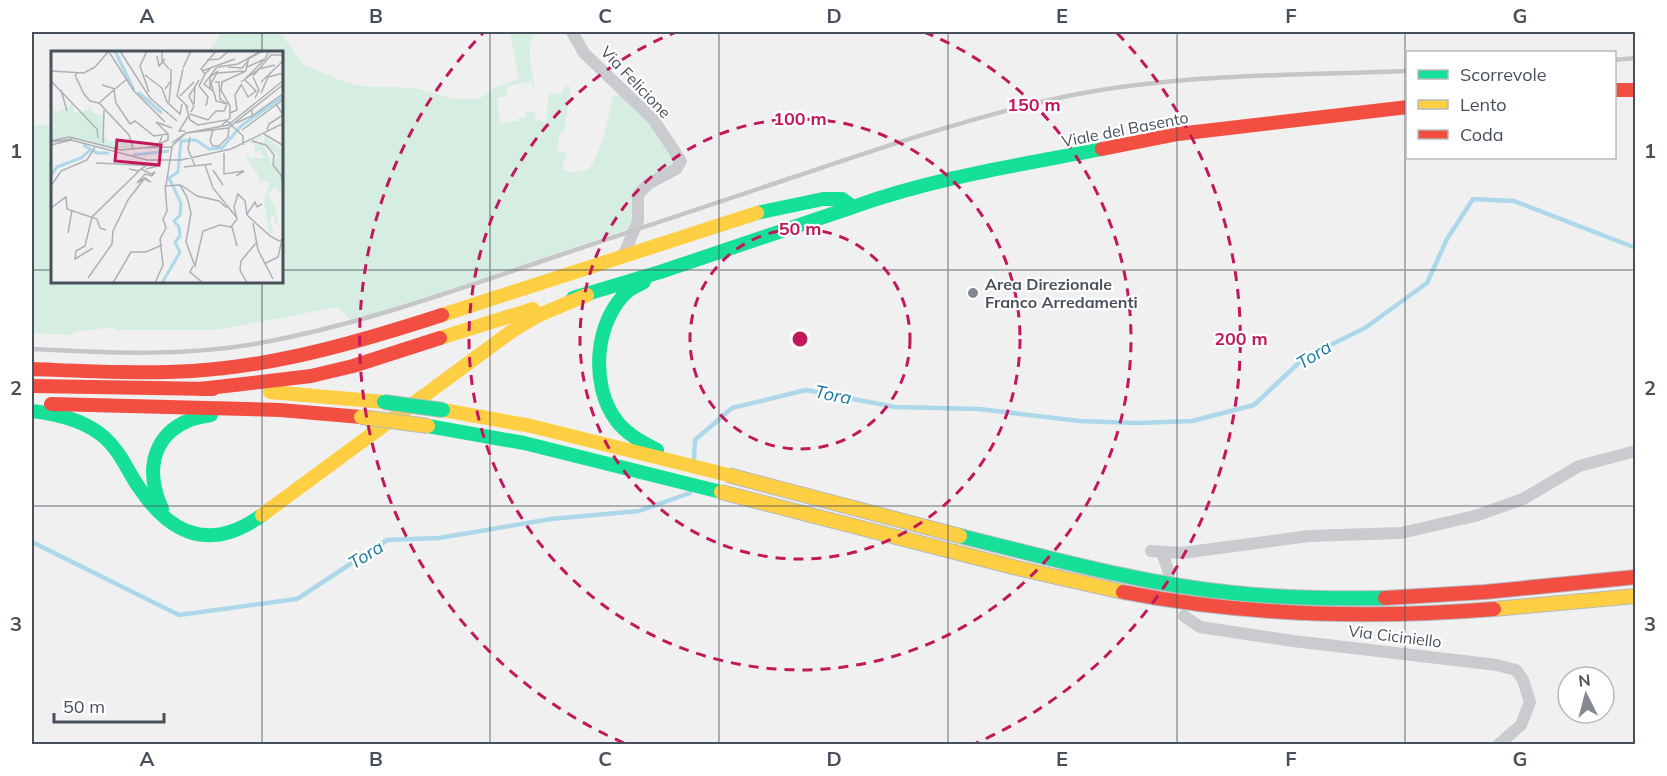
<svg xmlns="http://www.w3.org/2000/svg" width="1667" height="776" font-family="Mulish,sans-serif">
<rect width="100%" height="100%" fill="#f0f0f0"/>
<path fill="#d6eee1" d="M221 32H285L282 35 304 65 347 83 360 86 415 88 456 99H479L498 86 519 79 510 33 537 32C522 43 535 79 535 95L532 82 506 86 507 96 497 98 500 123 518 121V118L526 117V112H536L535 120 546 122 549 94 562 93 565 86 571 87 564 132H560L557 151 567 152 562 169 573 173 589 169C603 149 607 120 613 97L619 93 648 121 679 162 643 183 631 228 431 296 351 320 337 307 217 330H115L113 327 75 332 71 335 32 333V125H52V282H282V52H206L216 43Z"/>
<g fill="none" stroke-linecap="round" stroke-linejoin="round">
<path stroke="#add8ea" stroke-width="4.5" d="M694 459 695 440 732 408 806 390 895 407 979 409 1080 421 1138 423 1192 421 1254 405 1304 358 1365 328 1427 283 1447 239 1473 199 1514 201 1636 248
M32 542 179 615 297 599 387 540 439 538 551 519 639 511 690 493"/>
<path stroke="#cacbce" stroke-width="12" d="M572 32 584 53 653 119 681 161 676 169 648 184 638 195V221L624 254
M1151 551 1182 553 1309 536 1401 533 1475 516 1523 499 1579 466 1636 451
M1162 552 1169 573
M1184 616 1200 627 1293 641 1497 665 1516 670 1523 680 1530 702 1521 725 1499 744"/>
<path stroke="#16e098" stroke-width="14" d="M757 213 823 199H842L853 207C933 178 1019 165 1102 149
M644 282C639 285 633 287 628 291 594 321 590 385 616 420 626 434 642 442 657 450
M573 298 660 272 853 207
M32 411C58 414 84 420 104 437 120 451 127 470 138 486 171 536 211 552 262 515
M428 426 524 443 721 492
M162 509C141 462 158 422 211 415"/>
<path stroke="#ffcf43" stroke-width="14" d="M442 315 757 213
M440 338 533 309
M270 392 384 402
M443 410 531 426 728 475
M262 515 512 331 539 315 587 295"/>
<path stroke="#f24e42" stroke-width="14" d="M1614 90H1636
M1102 149 1178 134 1408 107
M32 369C85 371 139 374 192 371 277 366 362 341 442 315
M32 386 213 389
M200 389 311 376 353 366 440 338
M51 404 280 410 361 417"/>
<path stroke="#c5c6c8" stroke-width="4.5" d="M1614 60 1636 58
M32 349C109 353 188 357 265 342 361 324 453 291 545 260 626 233 707 206 788 179 869 152 950 124 1033 104 1154 73 1283 76 1408 71"/>
<g stroke="#b5b9be" stroke-width="16" stroke-linecap="butt">
<path id="fast-bridge" d="M384 402 443 410
M960 536C1050 558 1141 584 1234 593 1284 598 1334 599 1385 598"/>
</g>
<g stroke="#b5b9be" stroke-width="16" stroke-linecap="butt">
<path id="slow-bridge" d="M361 417 428 426
M728 475 960 536
M721 492 1017 568 1123 592
M1494 609 1636 596"/>
</g>
<g stroke="#b5b9be" stroke-width="16" stroke-linecap="butt">
<path id="jam-bridge" d="M1123 592C1246 616 1370 619 1494 609
M1385 598 1485 592 1636 577"/>
</g>
<use href="#fast-bridge" stroke="#16e098" stroke-width="14"/>
<use href="#slow-bridge" stroke="#ffcf43" stroke-width="14"/>
<use href="#jam-bridge" stroke="#f24e42" stroke-width="14"/>
</g>
<path fill="none" stroke="#48515b" stroke-width="1.5" stroke-opacity="0.55" d="M262 32V52M490 32V744M719 32V744M948 32V744M1177 32V744M1405 32V744M32 270H52M282 270H1636M262 282V744M32 506H1636"/>
<g fill="none" stroke="#c2185b" stroke-width="3" stroke-dasharray="10 8">
<circle cx="800" cy="339" r="110"/>
<circle cx="800" cy="339" r="220"/>
<path d="M924 32A331 331 0 1 1 676 32"/>
<path d="M624 743A441 441 0 0 1 483 33M1117 33A441 441 0 0 1 976 743"/>
</g>
<circle fill="#83898f" stroke="#fff" stroke-width="2" cx="973" cy="293" r="6"/>
<g text-anchor="middle" stroke-width="4.5" stroke-linejoin="round" paint-order="stroke">
<g font-size="16" fill="#48515b" stroke="#fff">
<text transform="translate(636 82) rotate(46)" y="6">Via Felicione</text>
<text transform="translate(1125 129) rotate(-11)" y="6">Viale del Basento</text>
<text transform="translate(1395 636) rotate(7)" y="6">Via Ciciniello</text>
</g>
<g font-size="16" font-weight="bold" fill="#48515b" stroke="#fff" text-anchor="start">
<text x="985" y="290">Area Direzionale<tspan x="985" dy="18">Franco Arredamenti</tspan></text>
</g>
<g font-size="18" font-style="italic" fill="#1579a1" stroke="#fff">
<text transform="translate(1314 355) rotate(-32)" y="6">Tora</text>
<text transform="translate(833 395) rotate(11)" y="6">Tora</text>
<text transform="translate(366 555) rotate(-32)" y="6">Tora</text>
</g>
</g>
<g transform="translate(51 51)">
<rect width="232" height="232" fill="#f0f0f0"/>
<path d="M29 48 38 57 43 56 40 59 46 64 54 65 51 80 57 90H74L82 97H56L17 85 0 90V60H4L0 56V50L5 61 16 57 21 51 23 61 29 62 38 58ZM213 84 232 100V146L225 136 217 142 225 160 227 174 232 179 224 172 223 163 219 170 223 181 218 184 213 149 219 131 209 130 208 134V126L196 107 197 100 198 107H214L209 100 203 102 204 93 197 91ZM213 85V92L227 105 221 114 213 94 204 90Z" fill="#d6eee1" fill-rule="evenodd"/>
<path fill="none" stroke="#add8ea" stroke-width="3" d="M64 0 83 39M87 41 111 62M32 94 46 102H58M82 104 118 100M0 124 6 116 30 107 39 99M111 232 129 201 124 191 129 185 128 176 123 170 129 164 130 152 118 127 127 121 130 90 145 89 158 98 171 97 190 75 233 45"/>
<path fill="none" stroke="#adb0b4" stroke-width="1.5" d="M69 0 99 47 126 70M96 0 89 15 98 41M111 0V10L118 18M58 1 83 40 114 71M106 5 108 15 114 8M156 9 168 8 178 0M195 9 212 0M167 16 187 13 210 0M177 16 191 17 197 10 195 20M196 16 214 8 218 0M132 17 140 0M132 18 126 45 137 56M159 18 154 23 150 18 165 0M0 20 33 22 44 16 57 1M151 20 184 8M27 22 24 24 33 43 39 50 48 52M154 23 148 35 157 46 155 55M94 24 111 37M202 25 220 4H233M202 26 208 39 204 47M193 29 214 8M0 30 46 78 47 87M164 31H168L169 48 175 52M190 31 208 18 224 14M210 31 233 9M190 33 197 46 205 40 194 29M51 34 64 38 76 28M111 37 116 51 129 63 131 53M159 37V26L167 20M114 38 120 30V18M10 39 16 60M162 39 160 32 166 22 193 20M210 42 217 26 233 22M129 45 143 31M118 51 120 31M48 52 63 39 65 52 79 73 84 70 103 85 117 83 105 71 121 77M48 52 78 84 82 97M143 53 144 35M135 54 139 69 147 74 175 69 192 85V94M140 61 143 55 138 45 148 29M179 62 186 59 184 44 190 34M139 63 157 69 165 60H173L176 53 165 50 163 41 153 33 166 16M201 65 233 42M185 72 201 65V59M171 74 179 67V55L170 39 171 31 195 20M162 79 159 90 162 95H168L177 86 178 76M191 79 233 48M216 79 218 73 232 64 225 53M134 80H128L138 64M213 83 233 95M111 85 108 93 117 89V83M139 86 137 98 144 115M0 90 18 86 70 99 110 95M201 90 215 94 223 104 222 114 230 124 233 137M0 91 21 88M52 92 53 59M121 92 135 82 177 74 233 29M0 94 20 89 96 109H130L180 98 233 72M121 96 115 135 129 134 136 146 140 162 135 191 144 215 152 180 169 174 180 176 186 168 183 156 187 143 194 150 196 164 219 185 228 190 233 188M87 97 120 96 135 82 177 77 233 33M173 102V123L193 120 185 125M45 112 107 115 95 118M154 114 162 137 186 167M133 116 161 113M78 118 87 120 98 113M162 119 172 134M130 134 146 145 168 150 176 157M0 135 10 120 36 109 44 96M0 157 15 146 16 158 46 168 49 177 55 179M196 163 204 151 206 156 211 153M202 172 207 199 222 228M181 176 186 195M17 182 21 159M42 197 24 208 25 200 34 195 41 166 90 118M213 213 227 206 231 189M142 215 139 221 152 232M37 227 61 193 62 180 77 149 93 128 100 131 94 127 86 132 94 123 101 125 104 121 100 123 90 118M62 232 80 201H95L111 194M104 232 112 214 109 188 115 177 112 168 116 160 114 134M196 232 189 219 190 210 205 192"/>
<path fill="#c2185b" fill-opacity="0.15" stroke="#c2185b" stroke-width="3" d="M66 89 110 94 108 114 64 110Z"/>
<rect width="232" height="232" fill="none" stroke="#48515b" stroke-width="3"/>
</g>
<circle cx="800" cy="339" r="9" fill="#c2185b" stroke="#fff" stroke-width="3"/>
<g font-size="18" text-anchor="middle" font-weight="bold" fill="#c2185b" stroke="#fff" stroke-width="4.5" stroke-linejoin="round" paint-order="stroke">
<text x="1034" y="111">150 m</text>
<text x="800" y="125">100 m</text>
<text x="800" y="235">50 m</text>
<text x="1241" y="345">200 m</text>
</g>
<rect width="1667" height="776" fill="none" stroke="#ffffff" stroke-width="66"/>
<rect x="1406" y="51" width="210" height="108" fill="#ffffff" stroke="#b6b9bd" stroke-width="1.5"/>
<rect x="1418" y="70" width="30" height="9" fill="#16e098" stroke="#b6b9bd" stroke-width="1.5"/>
<text x="1460" y="81" font-size="18" fill="#48515b">Scorrevole</text>
<rect x="1418" y="100" width="30" height="9" fill="#ffcf43" stroke="#b6b9bd" stroke-width="1.5"/>
<text x="1460" y="111" font-size="18" fill="#48515b">Lento</text>
<rect x="1418" y="130" width="30" height="9" fill="#f24e42" stroke="#b6b9bd" stroke-width="1.5"/>
<text x="1460" y="141" font-size="18" fill="#48515b">Coda</text>
<g transform="translate(1586 695) rotate(354)"><circle r="28" fill="#ffffff" stroke="#b6b9bd" stroke-width="1.5"/>
<path d="M0-4.5L10 22L0 15L-10 22Z" fill="#83898f"/>
<text y="-9" font-size="16" font-weight="bold" text-anchor="middle" fill="#48515b">N</text>
</g>
<path d="M54 713v9h110v-9" fill="none" stroke="#48515b" stroke-width="3"/>
<text x="63" y="713" font-size="18" fill="#48515b" stroke="#ffffff" stroke-width="4.5" paint-order="stroke">50 m</text>
<rect x="33" y="33" width="1601" height="710" fill="none" stroke="#48515b" stroke-width="2"/>
<g font-size="20" text-anchor="middle" font-weight="bold" fill="#48515b">
<text x="147" y="23">A</text>
<text x="376" y="23">B</text>
<text x="605" y="23">C</text>
<text x="834" y="23">D</text>
<text x="1062" y="23">E</text>
<text x="1291" y="23">F</text>
<text x="1520" y="23">G</text>
<text x="16" y="158">1</text>
<text x="1650" y="158">1</text>
<text x="16" y="395">2</text>
<text x="1650" y="395">2</text>
<text x="16" y="631">3</text>
<text x="1650" y="631">3</text>
<text x="147" y="766">A</text>
<text x="376" y="766">B</text>
<text x="605" y="766">C</text>
<text x="834" y="766">D</text>
<text x="1062" y="766">E</text>
<text x="1291" y="766">F</text>
<text x="1520" y="766">G</text>
</g>
</svg>
